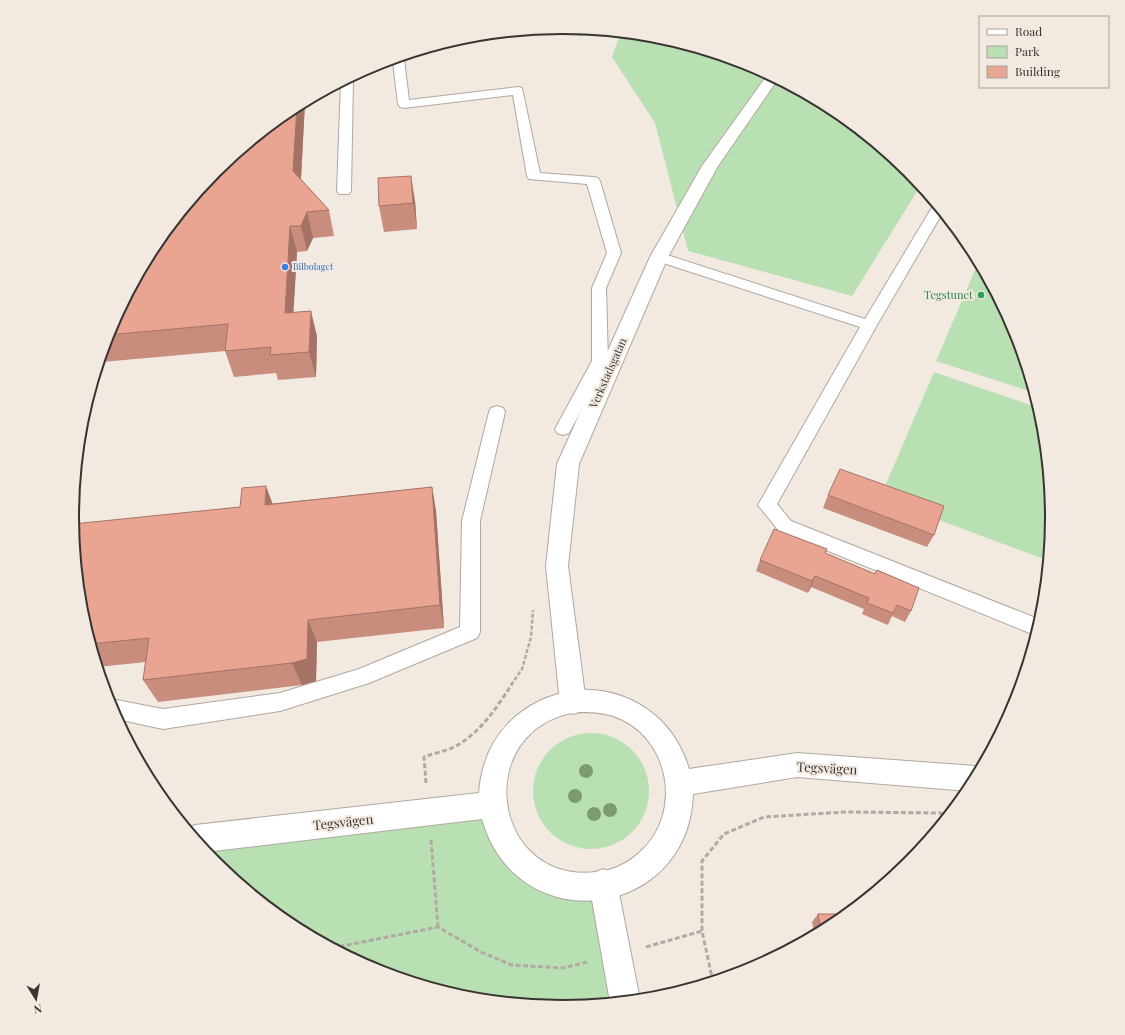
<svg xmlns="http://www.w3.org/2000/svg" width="1125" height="1035" font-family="'Playfair Display',serif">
<rect width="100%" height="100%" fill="#f2e9e1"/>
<path fill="#b9e0b3" d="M576 28 658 36 750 64 835 110 909 171 921 185 852 296 688 251 655 123 612 57 620 35 578 36Z
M979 261 1016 330 1035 393 936 361Z
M934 372 1039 408 1044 422 1053 518 1049 561 880 498Z
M533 791a58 58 0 1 1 116 0a58 58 0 1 1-116 0Z
M492 812 516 856 603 883 625 1002 562 1008 467 999 375 971 290 925 216 864 197 841Z"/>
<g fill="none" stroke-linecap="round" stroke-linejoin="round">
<g stroke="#b0a8a0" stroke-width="2">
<path id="lane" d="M401 56 404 59 409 100 518 87 522 88 540 173 593 177 598 178 600 181 621 253 606 288 608 361 569 433 563 435 557 433 555 429 592 361V288L607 253 587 184 529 179 527 176 513 95 404 108 400 107 398 104 393 62 387 61Z
M351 77 353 79 351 191 349 194H339L337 191 341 82Z
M934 204H936L943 212 877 325 777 504 791 521 1041 620 1037 636 779 531 758 505 860 327 654 260 652 257 654 254 659 253 664 254 865 319Z
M497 406 503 408 505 412 480 521V632L477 638 369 683 280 711 163 729 117 719 108 700 111 699 163 709 280 693 359 669 460 627 462 521 489 412 491 408Z"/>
</g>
<g stroke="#b0a8a0" stroke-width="2">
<path id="street" d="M768 74 778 79 718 166 668 257 579 464 568 566 586 703 582 711 573 714 564 711 560 703 546 566 557 464 650 257 702 166Z
M603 869 613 873 617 883 640 1000 610 1003V1002L589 883 593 873Z"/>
</g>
<g stroke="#b0a8a0" stroke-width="2">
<path id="secondary" d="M577 690C630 687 674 718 689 769L797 753 976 766 982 769 969 791 797 777 693 794C689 920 517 942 482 819L205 852 186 829 195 825 479 793C483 736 521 698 577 690ZM577 712C589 712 601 712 613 716 670 735 684 813 640 852 627 864 614 870 597 872 491 885 470 729 577 712Z"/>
</g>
<path stroke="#b1aaa4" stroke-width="2.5" stroke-dasharray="4 2" stroke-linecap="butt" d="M511 685 522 669 531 637 533 610"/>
<path stroke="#b1aaa4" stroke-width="3" stroke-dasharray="5 2.5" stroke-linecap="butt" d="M426 783 424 757C434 753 447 751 456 746 481 732 497 707 512 684
M431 840 438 927
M646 947 702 931
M332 948 438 927 481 952 512 965 563 968 587 962
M713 982 702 931V861L724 834 764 817 845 812 940 813 949 816"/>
<use href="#lane" fill="#fff" fill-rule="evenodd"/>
<use href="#street" fill="#fff" fill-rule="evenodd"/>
<use href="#secondary" fill="#fff" fill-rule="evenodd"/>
</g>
<g fill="#7d9b71">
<circle cx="586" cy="771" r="7"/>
<circle cx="575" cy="796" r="7"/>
<circle cx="610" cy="810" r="7"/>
<circle cx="594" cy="814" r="7"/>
</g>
<path fill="#c98d7e" d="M305 102 301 179 329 210 334 236 313 238 307 251 297 252 293 312 317 336 316 377 278 380 276 373 234 377 225 351 102 362 101 358 109 330 290 110Z
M415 201 417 229 384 232 379 206Z
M432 487 436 511 444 628 317 642 316 681 302 685 158 702 143 680 146 662 98 667 81 613 240 507Z
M828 495 934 535 927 547 823 508Z
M827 549 825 553 911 611 905 622 892 616 888 625 862 614 864 609 811 587 808 593 756 571 760 560Z
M818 914 835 925 815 936 812 922Z"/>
<path fill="#a47366" d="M305 102 300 196 293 171 297 106Z
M411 176 415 201 417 229 413 203Z
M307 212 313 238 307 251 301 226Z
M290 226 297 252 292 338 285 313Z
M311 311 317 336 316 377 309 352Z
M266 486 275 510 265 505Z
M432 487 436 511 444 628 440 605Z
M815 576 811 587 808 593 812 581Z
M308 620 317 642 316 681 302 685 292 663Z"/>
<path fill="#eaa492" stroke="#a47366" d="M297 106 293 171 329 210 307 212 301 226H290L285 313 311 311 309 352 270 355 271 347 225 351 228 324 108 335 109 330 155 245 216 170 290 110Z
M411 176 413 203 379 206 378 178Z
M840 469 944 506 934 535 828 495Z
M266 486 265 505 432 487 440 605 308 620 307 659 292 663 143 680 149 638 91 644 81 613 73 524 240 507 242 488Z
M774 529 827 549 825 553 875 574 877 570 919 588 911 611 897 605 893 613 867 603 869 598 815 576 812 581 760 560Z
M818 914H849L835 925 821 933Z"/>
<circle fill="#3f7fe0" stroke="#f2e9e1" stroke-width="1.5" cx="285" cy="267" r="4"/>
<circle fill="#2e9e5b" stroke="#f2e9e1" stroke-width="1.5" cx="981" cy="295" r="4"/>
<g text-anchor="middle" stroke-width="4" stroke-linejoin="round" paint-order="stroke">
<g font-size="9" fill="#366cbe" stroke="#f2e9e1" text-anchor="start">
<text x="293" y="270">Bilbolaget</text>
</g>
<g font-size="11" fill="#27864d" stroke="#f2e9e1" text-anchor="end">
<text x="973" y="299">Tegstunet</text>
</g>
<g font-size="11" fill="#373431" stroke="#f2e9e1">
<text transform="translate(608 373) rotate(-66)" y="4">Verkstadsgatan</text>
</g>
<g font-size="13" fill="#373431" stroke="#f2e9e1">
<text transform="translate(827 768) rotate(3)" y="5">Tegsvägen</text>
<text transform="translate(343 822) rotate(-6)" y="5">Tegsvägen</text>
</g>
</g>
<path d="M0 0H1125V1035H0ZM79 517a483 483 0 1 1 966 0a483 483 0 1 1-966 0Z" fill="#f2e9e1" fill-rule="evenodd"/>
<path fill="none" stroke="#373431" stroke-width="2" d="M79 517a483 483 0 1 1 966 0a483 483 0 1 1-966 0Z"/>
<rect x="979" y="16" width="130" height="72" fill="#f2e9e1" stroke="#a7a19b"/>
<rect x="987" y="29" width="20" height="6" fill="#ffffff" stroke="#a7a19b"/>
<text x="1015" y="36" font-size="12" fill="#373431">Road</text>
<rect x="987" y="46" width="20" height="12" fill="#b9e0b3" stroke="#a7a19b"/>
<text x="1015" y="56" font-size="12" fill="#373431">Park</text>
<rect x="987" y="66" width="20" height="12" fill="#eaa492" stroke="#a7a19b"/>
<text x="1015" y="76" font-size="12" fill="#373431">Building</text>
<g transform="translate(36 999) rotate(169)" stroke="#f2e9e1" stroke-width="3" paint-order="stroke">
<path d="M0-3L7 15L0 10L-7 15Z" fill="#373431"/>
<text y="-6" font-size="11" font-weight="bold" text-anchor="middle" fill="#373431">N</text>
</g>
</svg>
